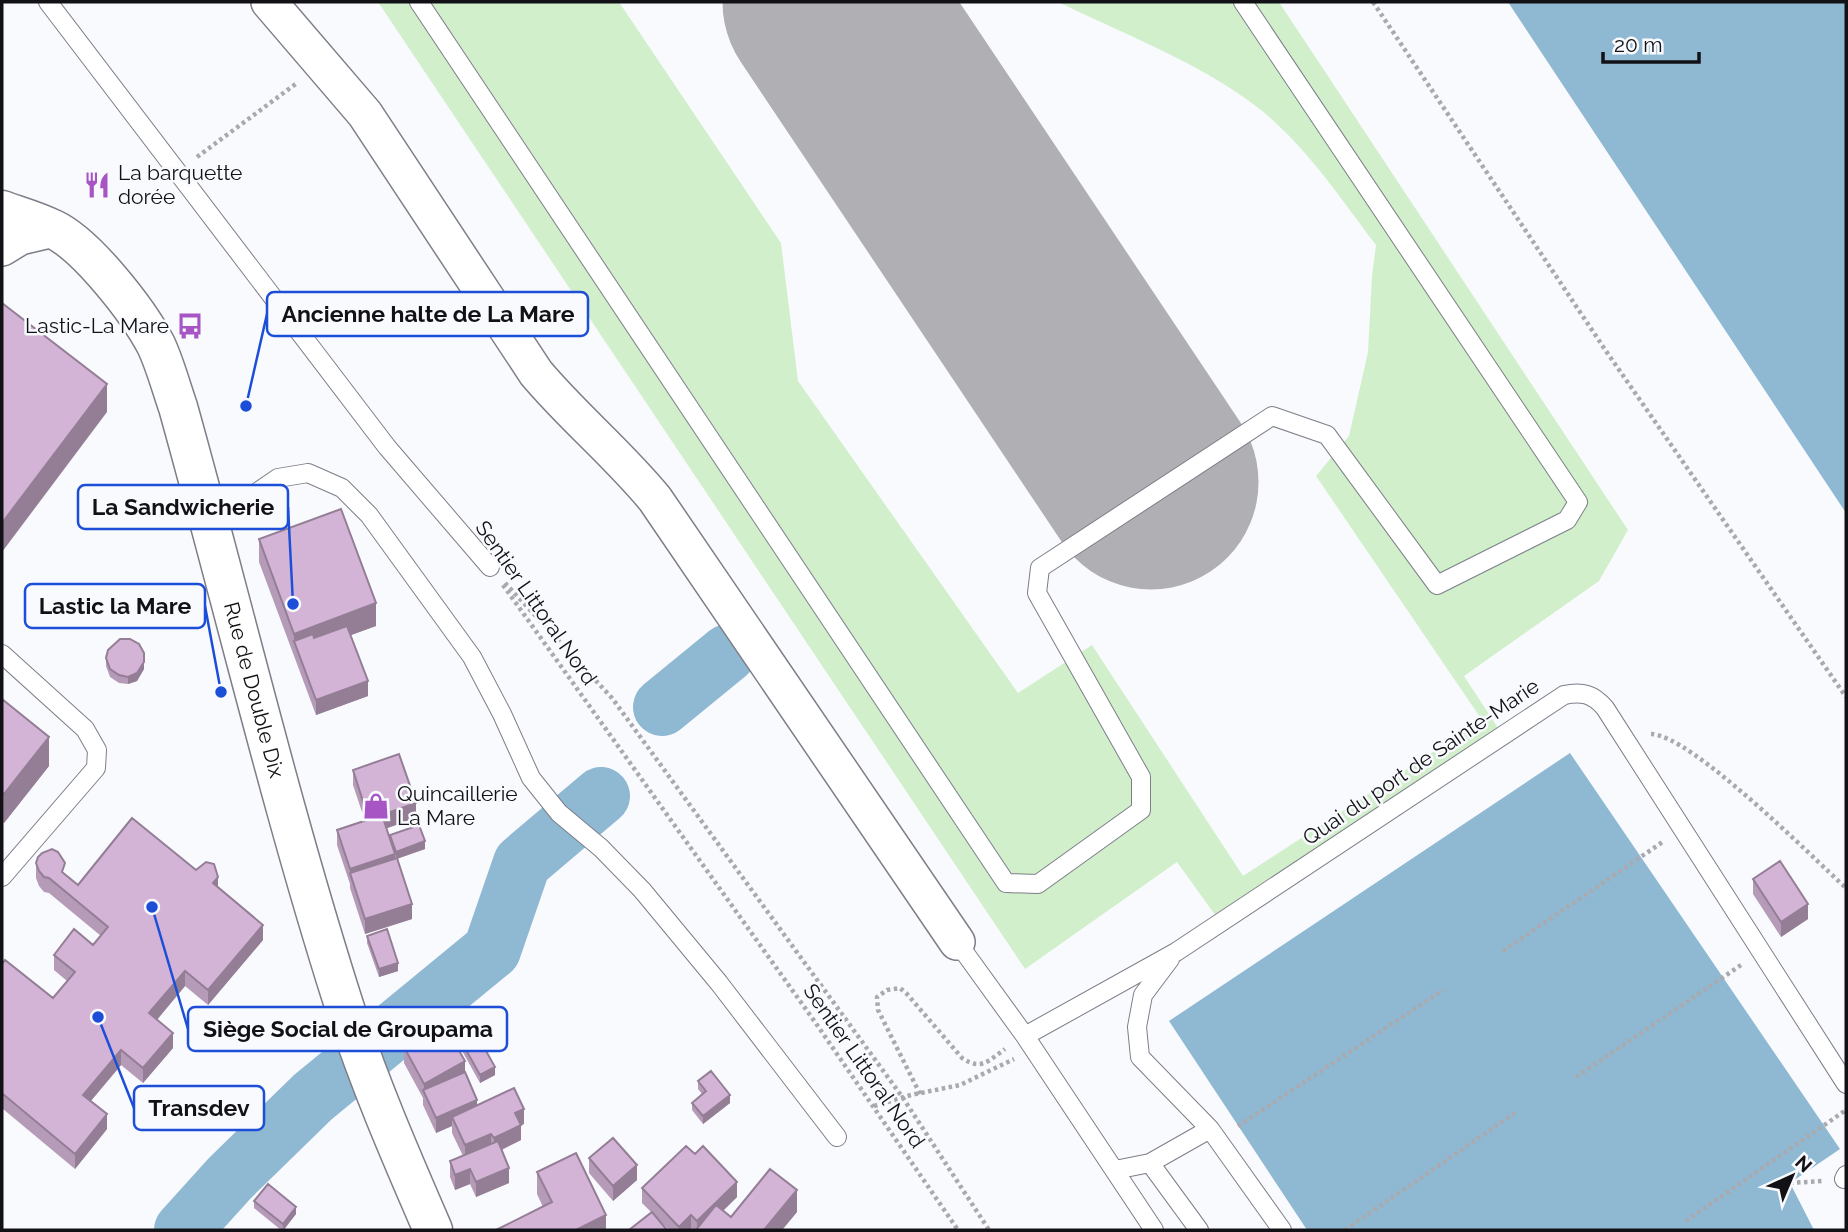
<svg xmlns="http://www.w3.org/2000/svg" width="1848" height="1232" font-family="Raleway,sans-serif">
<rect width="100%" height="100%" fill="#f9fafe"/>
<path fill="#d2efcc" d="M378 2H619L781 243 798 381 1018 693 1092 645 1243 876 1482 720 1316 476 1349 436 1368 352 1372 276 1376 245C1340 198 1305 144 1257 107 1202 64 1122 33 1058 2H1279L1628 530 1599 581 1464 676 1500 731 1218 919 1177 862 1025 969Z"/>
<path fill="#8fb8d3" d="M1508 2H1846V513Z
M1570 753 1840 1149 1790 1183 1814 1230H1307L1169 1021Z"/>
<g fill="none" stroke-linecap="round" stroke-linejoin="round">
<path stroke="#8fb8d3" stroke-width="58" d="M662 707 728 653
M183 1230 230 1178 313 1097 492 950 522 863 601 796"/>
<path stroke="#b0b0b4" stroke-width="215" d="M830 2 1151 482"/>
<g stroke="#7d7e88" stroke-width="20">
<path id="service" d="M48 2 387 447 490 567
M419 2 1006 883 1038 884 1141 810V777L1037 593 1040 568 1272 416 1327 435 1437 585 1567 520 1578 502 1243 2
M212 529 231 510 278 478 308 473 342 488 369 515 472 657 502 714 531 778 559 813 601 848 642 890 719 983 837 1137
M2 654 85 729 97 750 96 768 2 877
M957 942 1025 1036 1154 1230
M1170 959 1143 995 1137 1027 1140 1057 1210 1129 1282 1230
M1025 1036 1176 952 1564 695C1582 691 1593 694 1605 708L1846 1084
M1150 1163 1199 1230
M1115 1170 1150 1163 1210 1129
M1844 1179 1846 1175"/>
</g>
<g stroke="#7d7e88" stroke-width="38">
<path id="minor" d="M269 2 365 114 536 373C573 417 618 454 655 499L957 942
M2 248 20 237 54 229"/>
</g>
<g stroke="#7d7e88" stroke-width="41">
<g id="tertiary">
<path id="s1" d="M2 210C19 216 37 221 53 229 87 245 138 311 156 345 165 364 171 387 178 407 233 604 280 804 342 999 367 1078 400 1154 433 1230"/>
</g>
</g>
<path stroke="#aaaaae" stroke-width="4.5" stroke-dasharray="3.5 3.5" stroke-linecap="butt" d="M1373 2 1606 351 1846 697
M197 157 297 83
M505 583 612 698 903 1098 989 1230
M503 585 815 1022 958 1230
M1651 734C1691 735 1811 856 1846 888
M1503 951 1664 841
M1576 1077 1741 965
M920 1094 878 1010 877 997 887 990 900 988 907 994 962 1058C981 1071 988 1061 1005 1049
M874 1106 911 1095 960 1085 1014 1059
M1238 1126 1443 990
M1790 1183 1823 1181
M1686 1221 1846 1110
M1345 1230 1516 1112"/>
<use href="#service" stroke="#fff" stroke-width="18"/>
<use href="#minor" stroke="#fff" stroke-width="35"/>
<use href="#tertiary" stroke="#fff" stroke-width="38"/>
</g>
<path fill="#b59bb8" d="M259 539 376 626 351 635 368 696 316 715 259 562Z
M106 658 144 669 137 681 128 684 119 683 110 677 106 666Z
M2 699 49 766 4 823 2 822Z
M353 770 416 818 386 828 390 839V835L425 849 397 859 412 919 365 934 350 888V884L337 845V830L365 821 353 785Z
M36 863 65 875 78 885 218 888 263 940 208 1005 185 986 157 1020 173 1048 143 1083 121 1065 91 1101 107 1129 75 1169 3 1109 2 964 53 998 67 981 54 970V955L93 945 101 936 49 893 44 892 39 886 36 878Z
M1753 879 1808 919 1781 937 1753 894Z
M367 936 398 971 379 977 367 943Z
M451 1023 495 1075 480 1083 451 1031Z
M404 1047 465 1073 477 1106 524 1124 520 1125 521 1140 502 1150 509 1183 476 1197 470 1184 455 1190 450 1177V1161L463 1156 452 1133V1126L436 1133 423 1105V1098L404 1063Z
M698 1081 730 1103 703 1124 692 1110V1103L702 1094 698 1089Z
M589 1158 637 1180 613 1201 589 1173Z
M537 1172 606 1230 543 1207 537 1194Z
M642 1188 737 1197 723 1211 731 1217 797 1212 782 1230H669L642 1203Z
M254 1201 296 1214 284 1230H281L254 1208Z"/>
<path fill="#947e96" d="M107 384V412L2 552V523Z
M376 603V626L299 654 294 641V634Z
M144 662V669L137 681 128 684V677Z
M368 681V696L316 715V700Z
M49 737V766L4 823V794Z
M416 803V818L382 830V815Z
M381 812V827L368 832V817Z
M425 841V849L396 859V852Z
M395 854V869L350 873V885V869Z
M218 877V892L213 883Z
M412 904V919L365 934V919Z
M1808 904V919L1781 937V922Z
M263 925V940L208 1005V990Z
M398 963V971L379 977V969Z
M185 971V986L149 1029V1013Z
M173 1033V1048L143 1083V1068Z
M121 1050V1065L83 1110V1095Z
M465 1061V1076L424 1092V1084Z
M495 1067V1075L480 1083V1075Z
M730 1095V1103L703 1124V1116Z
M477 1100V1115L452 1117V1126L436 1133V1118Z
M524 1109V1124L515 1128V1113Z
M107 1114V1129L75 1169V1154Z
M521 1125V1140L494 1153V1138Z
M491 1134V1149L465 1161V1145Z
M637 1165V1180L613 1201V1186Z
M509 1168V1183L476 1197V1182Z
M470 1169V1184L455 1190V1175Z
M737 1182V1197L703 1230H697V1221Z
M797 1190V1212L782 1230H764Z
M296 1207V1214L283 1230V1224Z
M606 1215V1230H576Z
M691 1215V1230H679V1227Z"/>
<path fill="#d3b4d6" stroke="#947e96" stroke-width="2" d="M2 303 107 384 2 523Z
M341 509 376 603 294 634 259 539Z
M347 626 368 681 316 700 294 641 313 634 314 638Z
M120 639H130L139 644 144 653V662L137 673 128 677 119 675 110 669 106 658 108 650Z
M2 699 49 737 4 794 2 793Z
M399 754 416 803 382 815 381 812 368 817 353 770Z
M382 815 395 854 350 869 337 830Z
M132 818 196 870 206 862 214 864 218 877 213 883 263 925 208 990 185 971 149 1013 173 1033 143 1068 121 1050 83 1095 107 1114 75 1154 3 1094 2 1095V964L5 960 53 998 75 972 54 955 74 929 93 945 108 927 49 878 44 877 39 871 36 863 38 857 42 853 52 849 58 852 65 863 62 872 78 885Z
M419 825 425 841 396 852 390 835Z
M397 858 412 904 365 919 350 873Z
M1780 861 1808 904 1781 922 1753 879Z
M387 929 398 963 379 969 367 936Z
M466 1015 495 1067 480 1075 451 1023Z
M445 1026 465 1061 424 1084 404 1047Z
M711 1071 730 1095 703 1116 692 1103 706 1091 698 1081Z
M465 1072 477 1100 436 1118 423 1090Z
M514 1088 524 1109 515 1113 521 1125 494 1138 491 1134 465 1145 452 1117Z
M613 1138 637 1165 613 1186 589 1158Z
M498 1141 509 1168 476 1182 470 1169 455 1175 450 1161Z
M686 1146 695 1154 703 1146 737 1182 697 1221 691 1215 679 1227 642 1188Z
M576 1153 606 1215 576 1230H496L552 1202 537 1172Z
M770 1169 797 1190 764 1230H696L716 1205 731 1217Z
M268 1184 296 1207 283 1224 254 1201Z
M652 1212 667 1230H629Z"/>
<defs>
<g id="restaurant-bare" transform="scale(2.1)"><path d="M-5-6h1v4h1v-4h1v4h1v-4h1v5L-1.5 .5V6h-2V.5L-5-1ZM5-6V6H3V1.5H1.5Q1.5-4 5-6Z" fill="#a755c4" stroke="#f9fafe" stroke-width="2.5" paint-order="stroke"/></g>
<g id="bus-bare" transform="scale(2.1)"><path d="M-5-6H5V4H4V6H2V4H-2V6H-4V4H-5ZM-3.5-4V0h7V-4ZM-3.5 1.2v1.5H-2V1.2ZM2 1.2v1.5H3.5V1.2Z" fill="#a755c4" stroke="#f9fafe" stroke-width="2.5" paint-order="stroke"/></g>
<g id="shop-bare" transform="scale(2.1)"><path d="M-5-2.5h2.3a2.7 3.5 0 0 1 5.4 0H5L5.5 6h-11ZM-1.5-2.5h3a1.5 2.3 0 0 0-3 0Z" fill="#a755c4" stroke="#f9fafe" stroke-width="2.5" paint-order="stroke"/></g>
</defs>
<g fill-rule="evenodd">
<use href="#restaurant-bare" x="97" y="185"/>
<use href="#bus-bare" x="190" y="326"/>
<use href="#shop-bare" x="376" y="806"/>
</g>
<g text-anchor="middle" stroke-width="5" stroke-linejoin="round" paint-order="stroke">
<g font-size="21" fill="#121216" stroke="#f9fafe" text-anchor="start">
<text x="118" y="180">La barquette<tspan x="118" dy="24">dorée</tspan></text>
<text x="169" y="333" text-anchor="end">Lastic-La Mare</text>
<text x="397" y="801">Quincaillerie<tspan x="397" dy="24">La Mare</tspan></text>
</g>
<g font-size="21" fill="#121216" stroke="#f9fafe">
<text transform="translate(536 603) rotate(55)" y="7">Sentier Littoral Nord</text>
<text dy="7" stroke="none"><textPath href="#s1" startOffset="570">Rue de Double Dix</textPath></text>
<text transform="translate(1421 762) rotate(-34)" y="7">Quai du port de Sainte-Marie</text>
<text transform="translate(864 1066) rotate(55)" y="7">Sentier Littoral Nord</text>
</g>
</g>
<path fill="none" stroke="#1d4ed8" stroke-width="2.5" d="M246 406L267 314M293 604L288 507M221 692L205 606M152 907L188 1029M98 1017L134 1108"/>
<g fill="#1d4ed8" stroke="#f9fafe" stroke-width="2.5">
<circle cx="246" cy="406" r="7"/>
<circle cx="293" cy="604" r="7"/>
<circle cx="221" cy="692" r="7"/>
<circle cx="152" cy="907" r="7"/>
<circle cx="98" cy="1017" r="7"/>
</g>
<g fill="#f9fafe" stroke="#1d4ed8" stroke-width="2.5">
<rect x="267" y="292" width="321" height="44" rx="7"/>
<rect x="78" y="485" width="210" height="44" rx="7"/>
<rect x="25" y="584" width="180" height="44" rx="7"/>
<rect x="188" y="1007" width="319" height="44" rx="7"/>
<rect x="134" y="1086" width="130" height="44" rx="7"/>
</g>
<g font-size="23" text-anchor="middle" font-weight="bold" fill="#121216">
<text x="428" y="322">Ancienne halte de La Mare</text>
<text x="183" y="515">La Sandwicherie</text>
<text x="115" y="614">Lastic la Mare</text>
<text x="348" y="1037">Siège Social de Groupama</text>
<text x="199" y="1116">Transdev</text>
</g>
<rect width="1848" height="1232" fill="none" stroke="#121216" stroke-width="7"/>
<g transform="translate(1792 1176) rotate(44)" stroke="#f9fafe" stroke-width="5" paint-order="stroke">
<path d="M0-5L12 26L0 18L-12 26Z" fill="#121216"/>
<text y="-10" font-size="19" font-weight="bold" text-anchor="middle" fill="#121216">N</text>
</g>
<path d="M1603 52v10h96v-10" fill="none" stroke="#121216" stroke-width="3.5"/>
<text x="1614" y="52" font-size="21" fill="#121216" stroke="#f9fafe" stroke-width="5" paint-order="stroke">20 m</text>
</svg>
